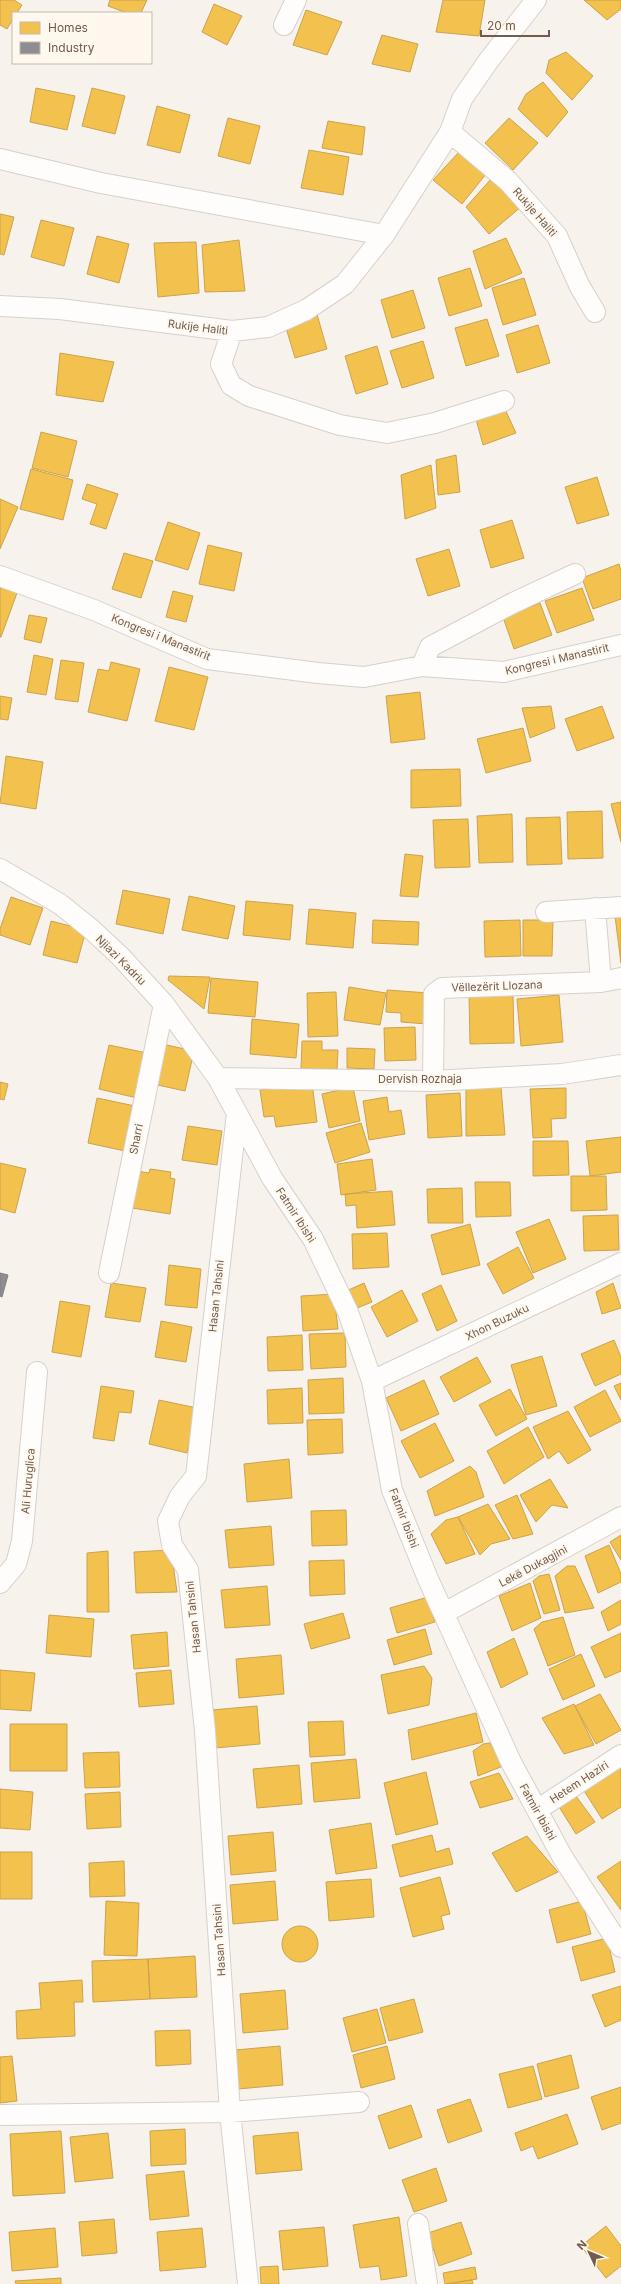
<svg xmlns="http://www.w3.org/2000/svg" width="621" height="2284" font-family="Inter,sans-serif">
<rect width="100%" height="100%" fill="#f7f3ec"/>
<path fill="#f2c14e" stroke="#cca24e" d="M0 0H14L22 5 17 13H13V19L7 29 0 25Z
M110 0H147L141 13H127L108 6Z
M443 0H485L479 36 436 32Z
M584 0H621V9L607 20Z
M214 4 242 16 227 45 202 32Z
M306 10 342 22 327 55 293 45Z
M382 35 418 44 410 72 372 64Z
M566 52 593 76 572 100 546 73 549 60Z
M543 82 568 112 547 137 518 109 526 94Z
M36 88 75 96 67 130 30 122Z
M92 88 125 96 115 134 82 126Z
M157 106 190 115 180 153 147 145Z
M228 118 260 126 250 164 218 156Z
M509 118 538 143 513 170 485 143Z
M328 121 365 127 362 155 322 148Z
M309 150 349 157 343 195 301 188Z
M459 152 486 174 462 204 433 180Z
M492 178 522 206 489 234 466 207Z
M0 214 14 217 4 255 0 254Z
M41 220 74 228 64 266 31 257Z
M97 236 129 244 119 283 87 274Z
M506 238 522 273 485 289 473 251Z
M239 240 245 291 205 292 202 245Z
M196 242 199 293 158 297 154 243Z
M470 268 482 306 449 316 438 278Z
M524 278 536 315 503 325 492 288Z
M413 290 425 328 392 338 381 300Z
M316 311 327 349 295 358 284 321Z
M487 319 499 356 466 366 455 328Z
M538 325 550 363 517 373 506 335Z
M423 341 434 378 402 388 390 351Z
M377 346 388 384 356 394 345 356Z
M60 353 114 362 103 402 56 395Z
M504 407 516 433 483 445 476 419Z
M41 432 77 441 68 477 32 468Z
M456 455 460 492 438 495 436 460Z
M431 465 436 508 405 519 401 475Z
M31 469 73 480 63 520 20 509Z
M597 477 609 515 577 524 565 487Z
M87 484 118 494 106 529 90 524 97 504 82 499Z
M0 499 18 507 0 549Z
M512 520 524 558 491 568 480 530Z
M168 522 200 533 188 570 155 560Z
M208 545 242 553 234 591 199 584Z
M449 549 460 586 428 596 416 559Z
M124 553 153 561 141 598 112 589Z
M619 564 621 571V599L593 609 582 578Z
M0 587 17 593 1 637H0Z
M582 588 594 620 557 633 545 601Z
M173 591 193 596 186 622 166 617Z
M540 603 552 635 514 649 503 617Z
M29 615 47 618 41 643 24 639Z
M34 655 53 659 46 695 27 692Z
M61 660 84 663 78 702 55 699Z
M111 662 140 669 127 721 88 712 98 669 109 671Z
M169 667 208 677 194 730 155 721Z
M420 692 425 739 391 743 386 696Z
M0 696 12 698 8 720 0 719Z
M551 706 555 728 530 738 522 708Z
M602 706 614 738 577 751 565 719Z
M523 728 531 761 486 773 477 739Z
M6 756 43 762 36 809 0 803Z
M460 769 461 806 411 808V770Z
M621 802V842L611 804Z
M602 811 603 858 568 859 567 812Z
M512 814 513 862 479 863 477 816Z
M560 817 562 864 527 865 526 818Z
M468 819 470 867 435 868 433 820Z
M405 854 423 856 418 897 400 896Z
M123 890 170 899 163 934 116 924Z
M189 896 235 906 228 939 182 930Z
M11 897 43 908 30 945 0 935V929Z
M246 901 293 905 290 940 243 935Z
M309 909 356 913 353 948 306 944Z
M615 916H621V963Z
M373 920 419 922 418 945 372 943Z
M520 920 521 956 485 957 484 921Z
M523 920H553L552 956H523Z
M51 921 86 930 77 963 43 955Z
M169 976 210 977 204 1009 168 980Z
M211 978 258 982 255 1017 208 1013Z
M349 987 386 993 380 1025 344 1020Z
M387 990 429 993 427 1024 401 1022V1013L386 1012Z
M336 992 338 1036 308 1037 307 993Z
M513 994 514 1043 470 1044 469 995Z
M559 995 563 1042 521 1046 517 999Z
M252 1019 299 1024 296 1058 250 1054Z
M415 1027 416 1060 385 1061 384 1028Z
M302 1041H322V1050H338L337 1069H301Z
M162 1044 194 1051 185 1091 153 1084Z
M109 1045 147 1053 137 1098 99 1089Z
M347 1048 375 1049 374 1069 347 1068Z
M0 1082 8 1084 4 1100 0 1099Z
M312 1083 317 1122 276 1127 274 1116 264 1117 260 1090Z
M353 1087 360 1121 329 1128 322 1094Z
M501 1087 505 1135 466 1136V1088Z
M566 1088V1118L551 1119 552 1137 533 1138 530 1089Z
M460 1093 462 1136 428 1138 426 1095Z
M387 1097 389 1112 401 1110 405 1134 369 1140 363 1101Z
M97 1098 135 1106 125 1151 88 1143Z
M361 1123 370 1152 335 1163 326 1133Z
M188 1126 222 1131 217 1165 182 1160Z
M621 1137V1172L590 1176 586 1141Z
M533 1141H568L569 1175 533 1176Z
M372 1159 376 1190 341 1195 337 1164Z
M0 1163 26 1169 15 1213 0 1209Z
M150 1169 171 1172 170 1178 175 1179 170 1214 132 1208 137 1171 149 1173Z
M571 1176H606L607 1210 571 1211Z
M475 1182H510L511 1216 476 1217Z
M462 1188 463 1223H428L427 1189Z
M392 1191 395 1225 357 1228 356 1205 346 1206 345 1194Z
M618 1215 619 1250 584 1251 583 1216Z
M549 1219 566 1259 533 1273 516 1232Z
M470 1224 480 1265 442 1275 431 1235Z
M387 1233 389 1267 353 1269 352 1234Z
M518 1247 534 1278 503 1294 487 1264Z
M169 1265 201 1269 197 1308 165 1305Z
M111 1283 146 1288 140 1322 105 1317Z
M364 1283 372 1302 352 1310 344 1292Z
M613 1283 621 1308 602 1314 596 1292Z
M441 1285 457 1321 437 1331 422 1294Z
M402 1290 418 1321 387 1337 371 1307Z
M334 1294 338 1329 303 1331 301 1296Z
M60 1301 90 1306 81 1357 52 1352Z
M161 1321 192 1327 186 1362 155 1357Z
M345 1333 346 1367 311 1369 309 1334Z
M302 1335 303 1370 268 1371 267 1337Z
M614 1340 621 1357V1374L595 1386 581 1354Z
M542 1356 557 1406 526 1415 511 1365Z
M477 1357 491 1382 454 1402 440 1377Z
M343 1378 344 1413 309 1414 308 1380Z
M424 1380 439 1414 401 1431 386 1398Z
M621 1383V1400L614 1386Z
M101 1386 134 1391 131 1413 119 1412 114 1441 93 1438Z
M302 1388 303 1423 268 1424 267 1390Z
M510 1389 527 1419 496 1436 479 1405Z
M605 1390 621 1421 590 1437 574 1407Z
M159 1400 197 1408 187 1453 149 1444Z
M568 1411 591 1450 568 1464 559 1451 548 1459 533 1427Z
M342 1419 343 1453 308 1455 307 1420Z
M435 1423 454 1461 420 1478 401 1441Z
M528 1427 544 1457 504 1484 487 1451Z
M289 1459 292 1498 247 1502 244 1464Z
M470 1466 476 1472 484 1497 435 1516 427 1491Z
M550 1479 568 1508 552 1505 536 1522 520 1495Z
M517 1495 533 1534 513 1539 495 1505Z
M488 1504 510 1539 491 1544 480 1555 458 1517Z
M346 1510 347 1545 312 1546 311 1511Z
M458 1517 475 1554 446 1564 431 1534 446 1520Z
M271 1526 274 1565 229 1568 225 1530Z
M621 1535V1560L610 1542Z
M609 1545 621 1574V1582L598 1593 585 1556Z
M171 1550 177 1592 136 1593 134 1552Z
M108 1551 109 1612H87V1553Z
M344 1560 345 1594 310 1596 309 1561Z
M567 1566H575L594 1608 565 1613 555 1576Z
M549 1574 560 1610 544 1614 533 1581 539 1576Z
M530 1583 541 1618 512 1631 499 1596Z
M267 1586 270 1625 225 1628 221 1590Z
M428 1597 435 1622 397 1633 390 1608Z
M621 1600V1624L608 1631 601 1612Z
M343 1613 350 1638 311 1649 304 1624Z
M49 1615 94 1619 91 1657 46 1653Z
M563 1617 575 1655 548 1666 534 1629 542 1622Z
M425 1629 432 1654 394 1665 387 1640Z
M167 1632 169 1666 134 1669 131 1635Z
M621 1633V1671L605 1678 591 1647Z
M514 1638 528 1674 501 1688 487 1652Z
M581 1654 595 1686 563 1700 549 1669Z
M281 1655 284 1694 239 1698 236 1659Z
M424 1666 432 1678 429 1705 388 1714 381 1675Z
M0 1670 35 1673 31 1711 0 1709Z
M171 1670 174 1704 139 1707 136 1673Z
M600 1694 621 1730 596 1744 575 1706Z
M574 1704 594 1745 564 1754 542 1718Z
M257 1706 260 1744 215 1748 212 1710Z
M476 1713 483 1742 412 1760 408 1730Z
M343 1721 345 1755 310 1757 308 1722Z
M10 1724H67V1771H10Z
M490 1743 503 1766 478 1776 473 1751 483 1744Z
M119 1752 120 1787 85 1788 83 1753Z
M356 1759 360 1798 314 1802 311 1763Z
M299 1765 302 1804 257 1808 253 1769Z
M621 1765V1807L602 1819 581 1786Z
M426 1772 438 1824 396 1835 384 1783Z
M499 1773 513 1799 480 1808 470 1782Z
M0 1789 33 1792 30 1830 0 1828Z
M120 1792 121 1827 87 1829 85 1794Z
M573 1792 595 1822 576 1834 556 1802Z
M371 1823 377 1868 336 1874 329 1830Z
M273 1832 276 1871 231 1875 228 1836Z
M432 1835 436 1852 449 1848 453 1864 400 1877 392 1845Z
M527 1836 558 1872 516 1892 492 1853Z
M0 1852H32V1899H0Z
M124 1861 125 1896 90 1897 89 1863Z
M621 1861V1910L597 1877Z
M440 1877 450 1914 441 1916 444 1929 413 1937 400 1888Z
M371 1879 374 1917 329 1921 326 1882Z
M275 1881 278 1920 233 1924 230 1885Z
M106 1901 139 1903 137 1956 104 1955Z
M582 1901 591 1934 557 1943 549 1910Z
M282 1944a18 18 0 1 1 36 0a18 18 0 1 1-36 0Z
M607 1938 615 1972 581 1981 572 1947Z
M195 1956 197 1997 150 1999 148 1959Z
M148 1959 150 1999 93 2002 92 1961Z
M82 1980 83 2002H74L75 2036 17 2039 16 2011 41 2009 39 1983Z
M621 1986V2020L605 2027 592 1995Z
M285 1990 288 2029 243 2033 240 1994Z
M414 1999 423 2032 389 2041 380 2008Z
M377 2009 386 2043 352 2052 343 2018Z
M190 2030 191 2064 156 2066 155 2031Z
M280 2046 283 2085 238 2089 235 2050Z
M387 2046 395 2079 361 2088 353 2055Z
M571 2055 579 2088 545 2097 537 2064Z
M12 2056 17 2101 0 2103V2057Z
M533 2066 542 2099 508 2108 499 2074Z
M621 2087V2123L602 2130 591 2097Z
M470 2099 482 2131 448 2143 437 2110Z
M411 2105 422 2137 389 2149 378 2116Z
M567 2114 578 2144 538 2159 533 2146 521 2151 515 2133Z
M185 2129 186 2164 151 2166 150 2131Z
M61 2131 65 2193 13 2196 10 2134Z
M298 2132 302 2170 256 2174 253 2136Z
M108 2133 113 2178 75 2182 70 2137Z
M436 2168 447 2201 414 2212 402 2180Z
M184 2171 189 2216 150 2220 146 2175Z
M399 2217 407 2276 381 2280 379 2266 360 2268 353 2225Z
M114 2219 117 2253 82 2256 79 2222Z
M461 2222 472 2254 439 2266 428 2233Z
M606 2226 621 2246V2266L606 2278 581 2246Z
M324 2227 328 2266 283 2270 279 2231Z
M55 2228 58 2267 12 2271 9 2232Z
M202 2228 206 2267 160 2271 157 2232Z
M278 2266 279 2284H261L260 2267Z
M475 2267 477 2279 445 2284 443 2273Z
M61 2278V2284H16L15 2281Z
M472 2280 473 2284H448Z"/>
<path fill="#8d8d92" stroke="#857e7e" d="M0 1273 8 1275 2 1297 0 1296Z"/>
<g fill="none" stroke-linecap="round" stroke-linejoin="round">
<g stroke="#d6d0ca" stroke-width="22">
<path id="minor" d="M284 25 296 0
M450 132 508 181 557 236 580 287 595 312
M0 159 101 183 384 235
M0 306 60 309 232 331 268 327 306 310 345 284 384 235 450 132 462 99 489 60 536 0
M232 331 221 364 231 385 249 396 340 425 387 433 435 423 504 401
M0 576 94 610 207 659 318 673 364 677 422 666 504 672 621 645
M422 666 430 647 511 604 575 574
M0 869 60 904 91 929 120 956 164 1004 218 1078 272 1178 313 1239 348 1312 372 1381 392 1490 428 1579 511 1762 563 1858 621 1947
M595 908 601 982
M546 912 621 907
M218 1078 433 1081 562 1074 621 1065
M433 1081 434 994 442 988 601 982 621 978
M237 1113 196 1476 180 1496 168 1521 172 1545 188 1570 205 1731 230 2112 248 2284
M109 1273 164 1004
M372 1381 621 1263
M0 1583 16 1564 22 1541 37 1372
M444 1613 621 1517
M537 1810 621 1755
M0 2115 230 2112 359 2102
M418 2224 427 2284"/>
</g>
<use href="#minor" stroke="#fefdfc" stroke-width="20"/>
</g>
<g text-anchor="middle" stroke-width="4" stroke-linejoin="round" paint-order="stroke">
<g font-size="11" fill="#735b4e" stroke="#fef8ee">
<text transform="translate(535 212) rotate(49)" y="4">Rukije Haliti</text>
<text transform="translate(198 327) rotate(7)" y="4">Rukije Haliti</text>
<text transform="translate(161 637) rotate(22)" y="4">Kongresi i Manastirit</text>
<text transform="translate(557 659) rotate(-13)" y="4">Kongresi i Manastirit</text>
<text transform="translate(121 960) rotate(45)" y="4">Njiazi Kadriu</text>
<text transform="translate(497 986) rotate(-2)" y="4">Vëllezërit Llozana</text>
<text x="420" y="1083">Dervish Rozhaja</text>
<text transform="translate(136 1139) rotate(-79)" y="4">Sharri</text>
<text transform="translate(296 1215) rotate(57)" y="4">Fatmir Ibishi</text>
<text transform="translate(216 1296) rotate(-84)" y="4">Hasan Tahsini</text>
<text transform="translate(497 1322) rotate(-26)" y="4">Xhon Buzuku</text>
<text transform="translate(28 1481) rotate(-85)" y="4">Ali Huruglica</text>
<text transform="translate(404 1518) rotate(69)" y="4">Fatmir Ibishi</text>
<text transform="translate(533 1566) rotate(-28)" y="4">Lekë Dukagjini</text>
<text transform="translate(193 1617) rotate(-96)" y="4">Hasan Tahsini</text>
<text transform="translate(579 1782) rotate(-33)" y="4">Hetem Haziri</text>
<text transform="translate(538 1812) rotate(61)" y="4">Fatmir Ibishi</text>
<text transform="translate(219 1940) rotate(-94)" y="4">Hasan Tahsini</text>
</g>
</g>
<rect x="12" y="12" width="140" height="52" fill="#fef8ee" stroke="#c6b9ae"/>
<rect x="20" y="22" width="20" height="12" fill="#f2c14e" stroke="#c6b9ae"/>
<text x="48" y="32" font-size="12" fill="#735b4e">Homes</text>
<rect x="20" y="42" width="20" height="12" fill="#8d8d92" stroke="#c6b9ae"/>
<text x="48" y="52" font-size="12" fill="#735b4e">Industry</text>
<g transform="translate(589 2252) rotate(314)" stroke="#fef8ee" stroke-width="3" paint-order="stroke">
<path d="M0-3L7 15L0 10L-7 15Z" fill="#735b4e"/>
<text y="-6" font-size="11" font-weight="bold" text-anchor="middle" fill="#735b4e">N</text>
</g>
<path d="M481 30v6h68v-6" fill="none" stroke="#735b4e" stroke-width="2"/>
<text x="487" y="30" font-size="12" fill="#735b4e" stroke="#fef8ee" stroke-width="3" paint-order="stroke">20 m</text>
</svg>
